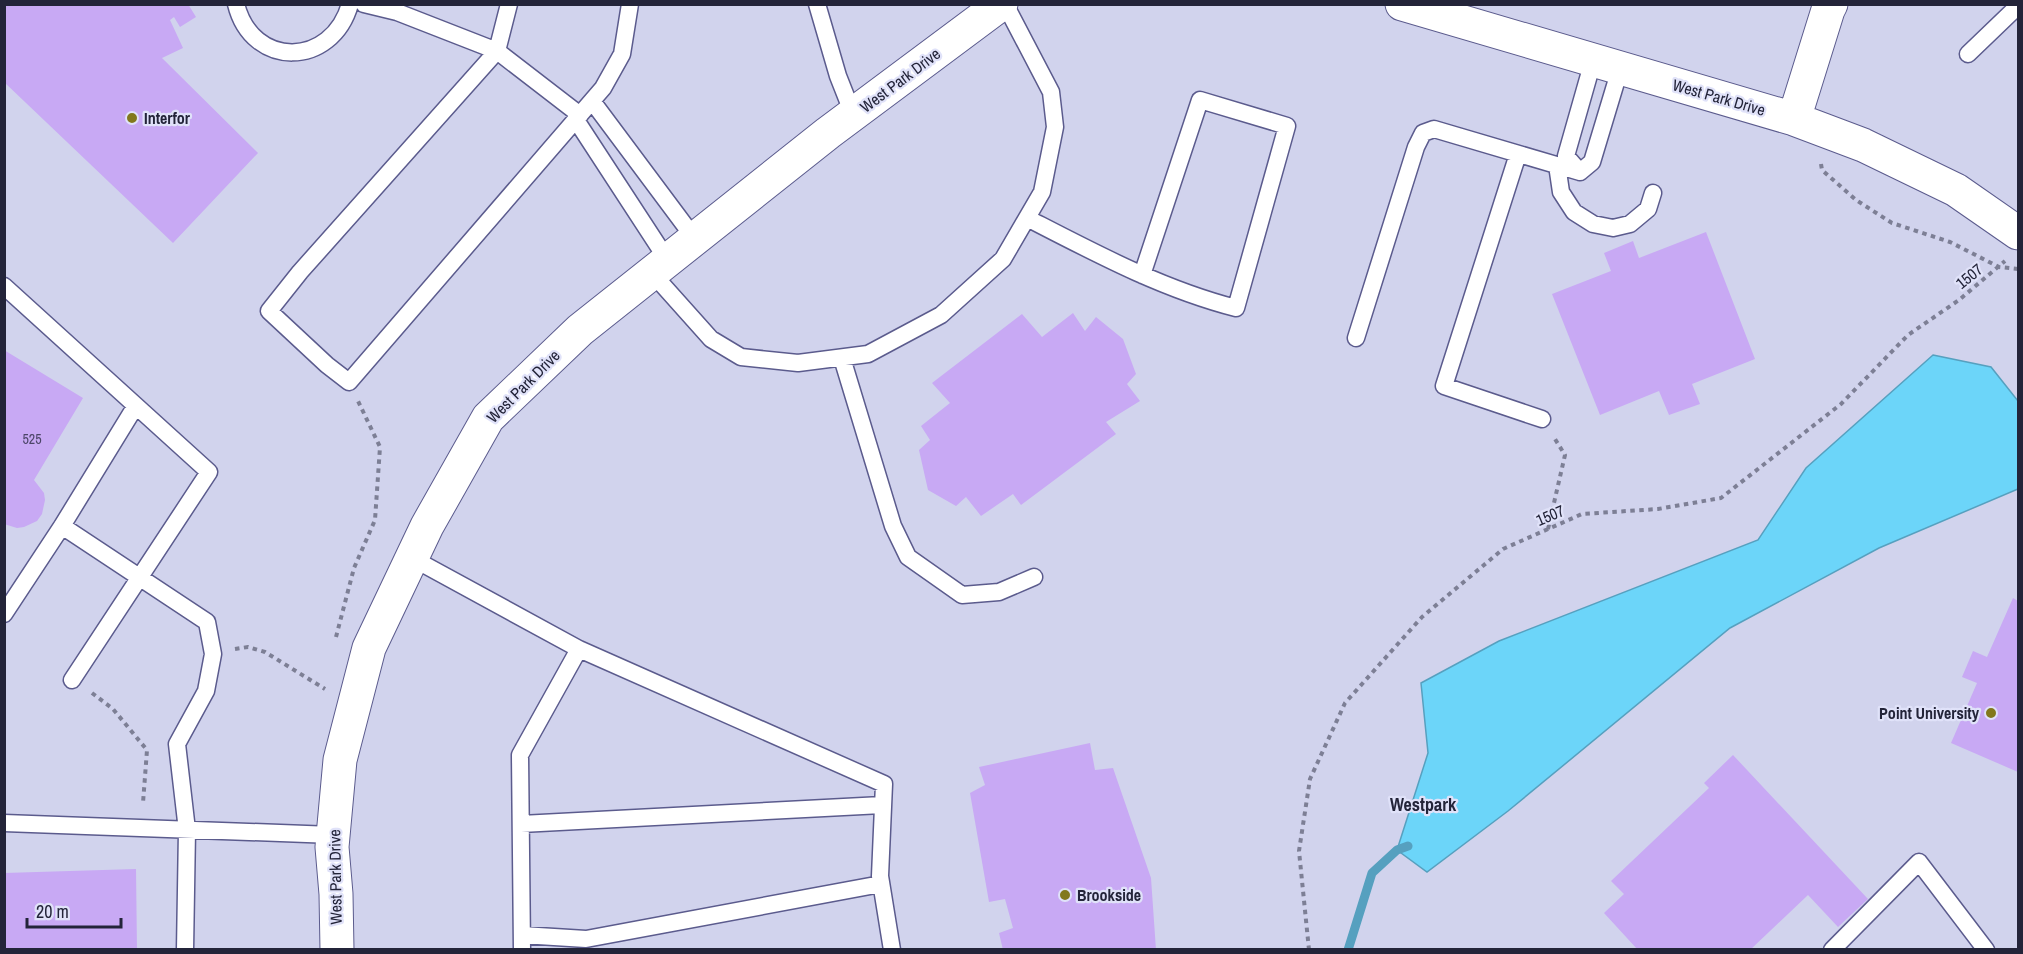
<svg xmlns="http://www.w3.org/2000/svg" width="2023" height="954" font-family="'Archivo Narrow',sans-serif">
<rect width="100%" height="100%" fill="#e0e2f9"/>
<path fill="#d1d3ed" d="M5 5H2018V949H5Z"/>
<path fill="#6cd5f9" stroke="#56a0bf" stroke-width="1.5" d="M1933 355 1991 367 2018 401V489L1879 548 1730 628 1508 811 1427 872 1397 850 1428 753 1421 683 1499 641 1758 540 1806 468Z"/>
<g fill="none" stroke-linecap="round" stroke-linejoin="round">
<path stroke="#56a0bf" stroke-width="9" d="M1348 950 1372 873 1397 850 1408 846"/>
</g>
<path fill="#c8a9f4" d="M4 4H188L196 17 180 27 174 17 170 20 183 48 162 58 258 153 173 243 4 82Z
M1706 232 1755 359 1692 384 1700 404 1669 415 1659 391 1600 415 1552 294 1611 271 1604 253 1633 241 1639 258Z
M1073 313 1085 331 1096 317 1123 339 1136 374 1127 384 1140 401 1106 422 1116 434 1021 505 1013 494 981 516 966 497 956 506 928 490 919 450 930 440 921 426 950 403 932 383 1022 314 1042 337Z
M4 350 83 398 34 480 44 493 45 500 42 514 37 521 24 527 17 528 4 524Z
M2013 598 2018 601V772L1951 743 1977 683 1962 677 1973 651 1987 657Z
M1090 743 1095 770 1113 768 1151 878 1156 950H1003L999 933 1013 928 1005 899 989 902 970 793 985 785 979 767Z
M1733 755 1868 899 1838 927 1808 895 1750 950H1638L1604 913 1624 894 1611 881 1709 788 1704 783Z
M136 869 137 950H4V873Z"/>
<g fill="none" stroke-linecap="round" stroke-linejoin="round">
<g stroke="#5b5b8d" stroke-width="19">
<path id="lane" d="M236 4C252 69 332 68 350 4
M364 4 397 12 497 51 580 115
M509 4 497 51 300 272 269 311 327 365 349 382 603 88 622 54 630 4
M817 4 838 76 853 114
M1968 54 2018 6
M592 101 695 239
M576 120 668 261
M1518 154 1444 386 1542 419
M1557 165 1561 192 1574 212 1593 224 1613 228 1630 224 1648 209 1653 193
M1580 172 1566 156 1593 61
M1580 172 1592 162 1620 69
M1027 218C1095 253 1162 289 1236 308L1287 126 1200 100 1142 275
M652 273 711 339 741 357 798 363 868 354 941 315 1003 259 1042 192 1055 127 1051 92 1005 4
M4 286 209 472 72 680
M1356 338 1416 147 1423 133 1434 129 1580 172
M842 358 893 526 908 557 962 595 999 592 1034 577
M62 526 207 622 213 654 206 691 177 744 187 830 185 950
M412 558 579 649 520 755 522 950
M4 614 62 526 135 407
M579 649 884 784 880 876 892 950
M4 823 333 835
M521 824 882 805
M522 935 586 939 881 884
M1832 950 1919 862 1986 950"/>
</g>
<g stroke="#5b5b8d" stroke-width="35">
<path id="street" d="M1402 4 1794 119 1863 145 1956 190 2018 233
M1794 119 1828 10 1831 4
M337 950 336 894 332 847 340 760 369 648 427 526 488 418 580 330 828 133 1001 4"/>
</g>
<path stroke="#7d7f95" stroke-width="4" stroke-dasharray="4.5 4.5" stroke-linecap="butt" d="M1821 164 1822 170 1856 200 1892 223 1950 242 1999 267 2018 269
M1548 529 1565 455 1555 439
M336 637 354 568 375 520 380 447 358 401
M235 649 248 647 265 652 325 689
M92 693 113 709 147 750 143 803
M1309 950 1299 851 1310 779 1345 703 1422 617 1503 549 1582 514 1658 509 1721 498 1841 404 1908 335 1959 300 2005 261"/>
<use href="#lane" stroke="#fff" stroke-width="16"/>
<use href="#street" stroke="#fff" stroke-width="33"/>
</g>
<g fill="#82781c" stroke="#e0e2f9" stroke-width="2">
<circle cx="132" cy="118" r="6"/>
<circle cx="1991" cy="713" r="6"/>
<circle cx="1065" cy="895" r="6"/>
</g>
<g text-anchor="middle" stroke-width="4.5" stroke-linejoin="round" paint-order="stroke">
<g font-size="14" fill="#4c4568">
<text x="32" y="444">525</text>
</g>
<g font-size="16" fill="#232439" stroke="#e0e2f9">
<text transform="translate(900 80) rotate(-37)" y="6">West Park Drive</text>
<text transform="translate(1719 97) rotate(16)" y="6">West Park Drive</text>
<text transform="translate(1969 276) rotate(-39)" y="6">1507</text>
<text transform="translate(523 386) rotate(-45)" y="6">West Park Drive</text>
<text transform="translate(1550 515) rotate(-23)" y="6">1507</text>
<text transform="translate(335 877) rotate(-91)" y="6">West Park Drive</text>
</g>
<g font-size="16" font-weight="bold" fill="#232439" stroke="#e0e2f9" text-anchor="start">
<text x="144" y="124">Interfor</text>
<text x="1979" y="719" text-anchor="end">Point University</text>
<text x="1077" y="901">Brookside</text>
</g>
<g font-size="18" font-weight="bold" fill="#232439" stroke="#e0e2f9">
<text x="1423" y="811">Westpark</text>
</g>
</g>
<rect width="2023" height="954" fill="none" stroke="#232439" stroke-width="12"/>
<path d="M27 918v9h94v-9" fill="none" stroke="#232439" stroke-width="3"/>
<text x="36" y="918" font-size="18" fill="#232439" stroke="#e0e2f9" stroke-width="4.5" paint-order="stroke">20 m</text>
</svg>
